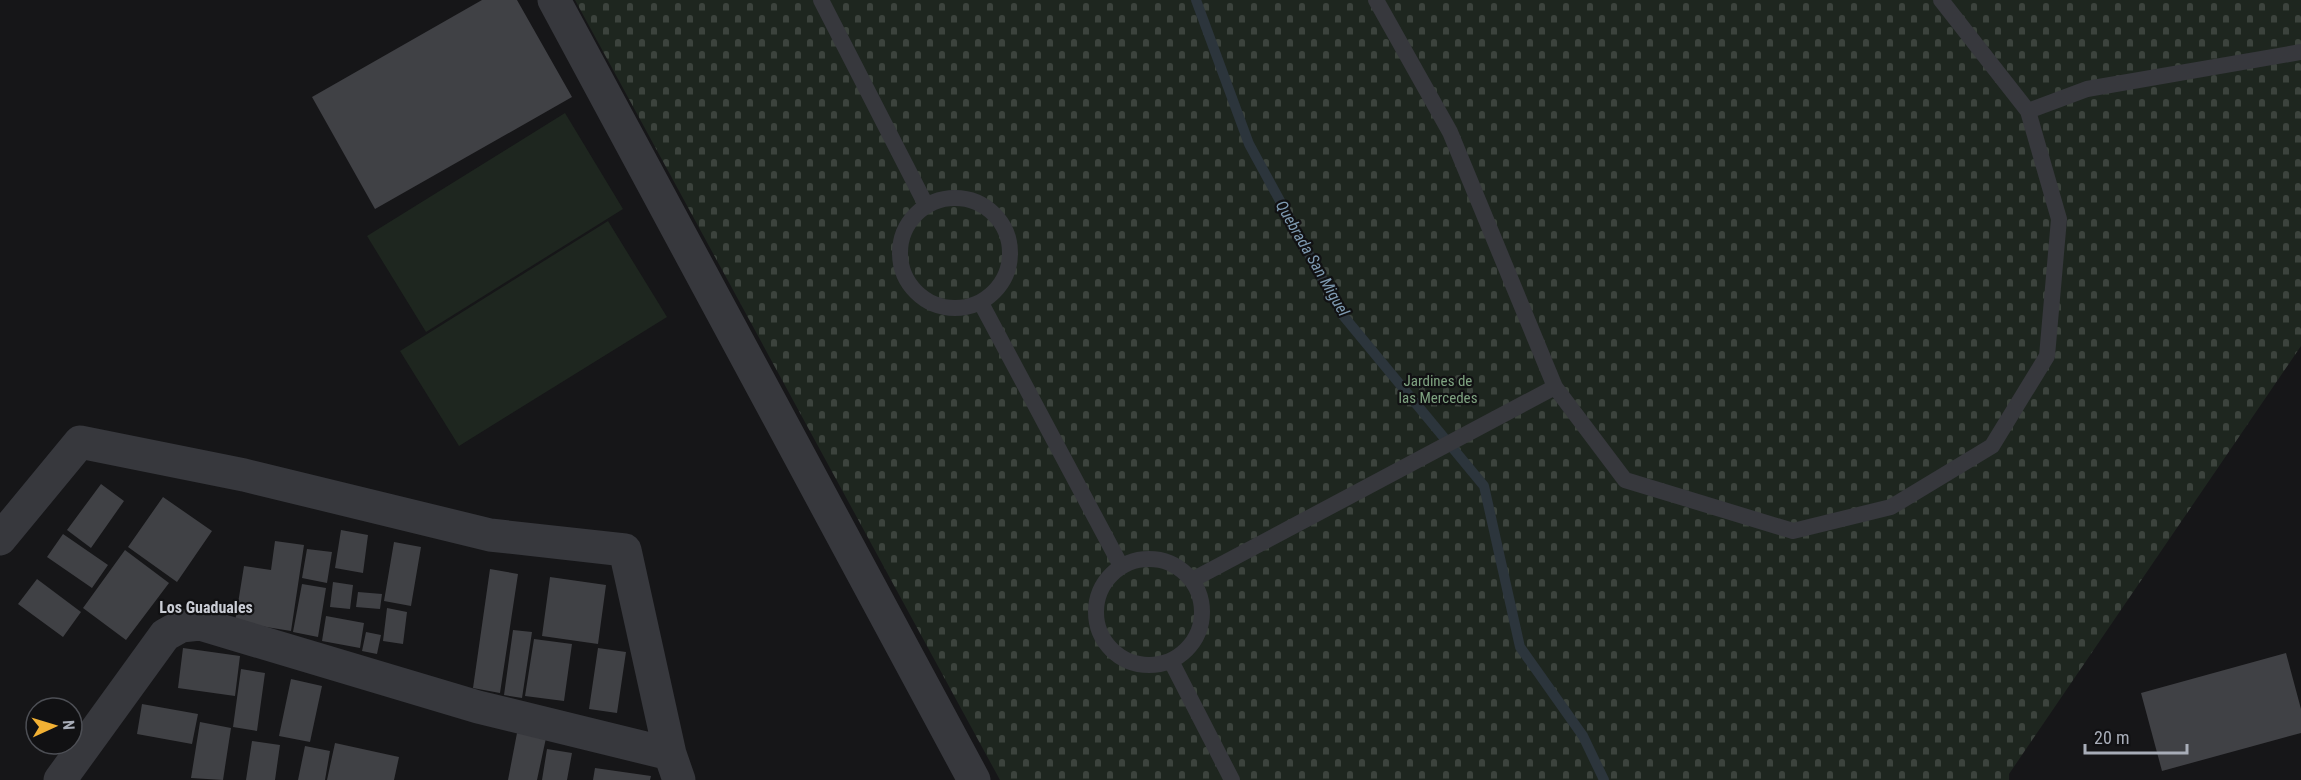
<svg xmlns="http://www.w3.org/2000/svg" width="2301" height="780" font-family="'Roboto Condensed',sans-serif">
<defs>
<pattern id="cemetery-stones" width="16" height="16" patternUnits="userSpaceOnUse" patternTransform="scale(1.5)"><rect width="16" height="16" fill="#1e261f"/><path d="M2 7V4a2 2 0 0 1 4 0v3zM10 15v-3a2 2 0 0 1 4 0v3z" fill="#3c433d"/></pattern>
</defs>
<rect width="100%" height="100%" fill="#161618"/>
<path fill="url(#cemetery-stones)" d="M575 0H2301V346L2009 774V780H1000Z"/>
<path fill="#1e261f" d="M565 113 623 209 426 332 367 236Z
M608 221 667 317 459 446 400 351Z"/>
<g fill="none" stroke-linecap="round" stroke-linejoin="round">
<path stroke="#2c353c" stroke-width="10" d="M1196 0 1249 144 1341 313 1484 486 1520 647 1583 736 1604 780"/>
</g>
<path fill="#404145" d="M482 0H517L572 97 375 209 312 97Z
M101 484 124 501 91 548 67 530Z
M163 497 212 531 177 582 128 547Z
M341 530 368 535 363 573 335 568Z
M63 534 108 565 92 588 47 557Z
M275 541 304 545 291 631 235 622 244 566 271 570Z
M394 542 421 547 411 606 384 601Z
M307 549 332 552 327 583 302 578Z
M125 550 169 583 126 640 83 608Z
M490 569 518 574 500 693 473 688Z
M550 577 606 585 598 644 542 636Z
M37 579 81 612 63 637 18 604Z
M333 582 353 585 350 609 330 607Z
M302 584 326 588 318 637 293 632Z
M358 592 382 594 380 609 356 607Z
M387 608 407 612 403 644 383 641Z
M326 616 364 623 360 648 322 641Z
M513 630 532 632 522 698 504 695Z
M366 632 381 635 377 654 362 651Z
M534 639 572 644 564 701 525 696Z
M183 648 240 656 235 696 178 688Z
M598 648 626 652 617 713 589 709Z
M2286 653 2301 709V733L2162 771 2141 693Z
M241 669 265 673 257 731 233 727Z
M291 679 322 686 310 742 279 736Z
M142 704 198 714 192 744 137 734Z
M200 722 231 728 223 780 191 778Z
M517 733 546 738 537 780H508Z
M252 741 280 745 275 780H246Z
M335 743 399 757 394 780H327Z
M305 746 330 751 325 780H298Z
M547 749 572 753 567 780H542Z
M595 768 651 776 650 780H593Z"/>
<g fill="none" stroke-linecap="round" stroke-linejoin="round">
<path stroke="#37383d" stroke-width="16" d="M821 0 926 205
M1376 0 1450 132 1555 387 1625 480 1793 531 1891 507 1992 446 2047 356 2059 219 2028 111 1941 0
M2028 111 2087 89 2301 52
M900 253a55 55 0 1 1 110 0a55 55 0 1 1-110 0Z
M981 303 1121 566
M1096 612a53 53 0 1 1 106 0a53 53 0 1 1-106 0Z
M1192 580 1555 387
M1171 661 1232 780"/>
<path stroke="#37383d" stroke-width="33" d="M554 0 974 780
M0 539 80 442 244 475 490 535 625 550 670 754 679 780
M60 780 165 635 181 626 200 624 478 707 670 754"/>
</g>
<g text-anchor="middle" stroke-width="4.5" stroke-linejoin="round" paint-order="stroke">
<g font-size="15" fill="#7fa381" stroke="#111113">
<text x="1438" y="386">Jardines de<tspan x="1438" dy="17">las Mercedes</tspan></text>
</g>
<g font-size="16" font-style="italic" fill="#7f9bb3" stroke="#111113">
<text transform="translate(1313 258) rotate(60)" y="6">Quebrada San Miguel</text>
</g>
<g font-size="16" font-weight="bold" fill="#c9ccd4" stroke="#111113">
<text x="206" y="613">Los Guaduales</text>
</g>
</g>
<g transform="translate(54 726) rotate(86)"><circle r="28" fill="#111113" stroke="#4d4f55" stroke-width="1.5"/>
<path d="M0-4.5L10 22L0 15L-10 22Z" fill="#f2b134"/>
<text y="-9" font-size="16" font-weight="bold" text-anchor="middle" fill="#a8adb8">N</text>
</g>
<path d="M2085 744v9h102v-9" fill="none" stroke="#a8adb8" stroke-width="3"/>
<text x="2094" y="744" font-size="18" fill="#a8adb8" stroke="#111113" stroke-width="4.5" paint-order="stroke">20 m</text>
</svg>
